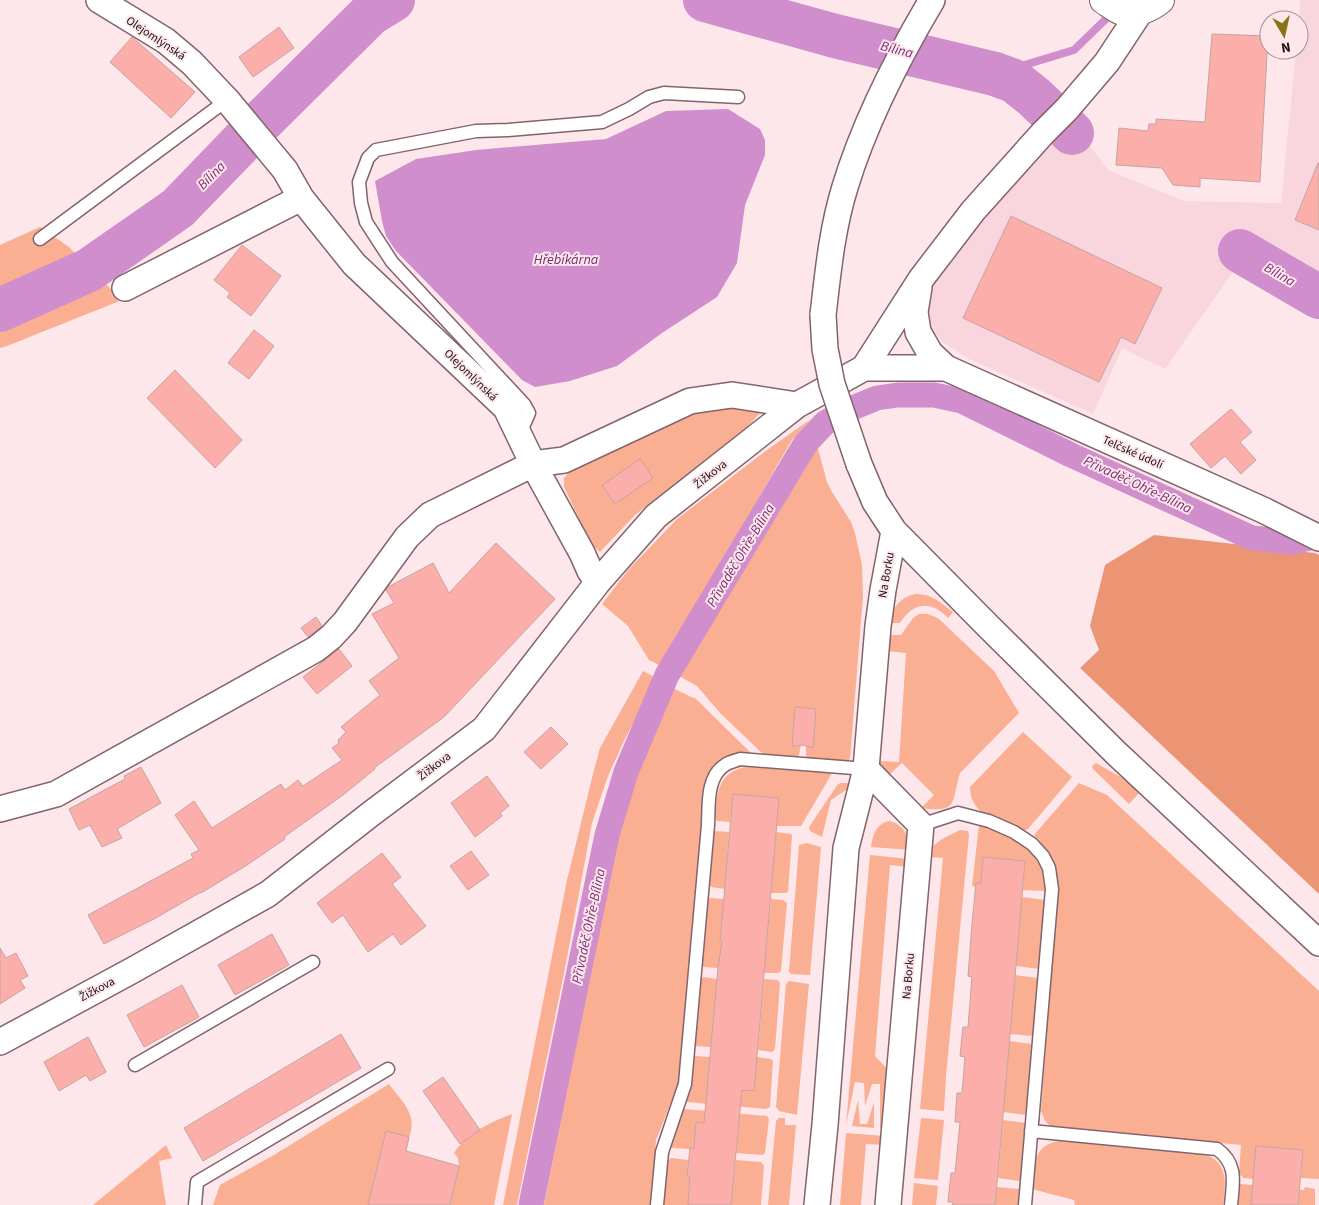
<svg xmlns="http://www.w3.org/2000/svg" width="1319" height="1205" font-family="'Source Sans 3',sans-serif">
<rect width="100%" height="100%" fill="#fde7eb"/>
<path fill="#f9d6dd" d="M1300 0H1319V280L1246 243 1240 251 1239 263 1165 369 1122 348 1093 414 969 359 941 341 931 329 928 316 930 289 938 271 989 206 1056 136 1060 142 1077 129 1108 170 1184 201 1281 203 1296 50H1299V20Z"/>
<path fill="#faaf93" d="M40 227 69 247 122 300 7 346 0 348V245Z
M724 404 755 407 760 413 748 426 635 515 600 552 591 544 564 487V478L571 470 679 411Z
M811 419 792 440 661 666 649 660 628 626 602 604 629 569 677 519 767 450Z
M817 445 827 482 832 492 851 522 855 533 862 565 863 596 850 759 846 762 806 759V746H813L816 709 795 707 792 744 801 745 798 759 764 755 721 714 697 686 679 676 802 464Z
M915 594C931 593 941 603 953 612L948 618C931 600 913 602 900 623H890C892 608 899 598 915 594Z
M919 614C927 613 932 615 939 619L994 671 1019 713 960 773C951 803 959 813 921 808L934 795 902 763 889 775C883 772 880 768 880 761L899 762 906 653 887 651 889 635H901L913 618Z
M643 671 656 678 624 741 608 776 592 823 566 963 517 1205H503L567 880 593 774 600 748Z
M673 688 691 697 695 698 752 754C737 753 720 754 711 769 708 773 707 780 706 785L679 1082 656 1140 651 1205H544L602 916 617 838 637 773Z
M1023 732 1072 777 1028 829 1024 831 979 810C973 803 970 797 970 787Z
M1096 763 1140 788V792L1129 804 1093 769 1092 766Z
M745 767H768L830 772 831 775 801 826H776L733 794 730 822 717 821 715 818C717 794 717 773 745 767Z
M841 783H856L855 784 831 800 822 837 810 831 809 827 838 784Z
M1079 783 1107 795 1319 991V1179L1301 1178 1303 1150 1256 1146 1253 1179 1243 1178 1242 1176 1239 1174 1241 1145 1051 1127 1045 1121 1041 1111C1045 1056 1049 1001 1053 947 1054 924 1061 900 1057 878 1055 861 1046 847 1034 835Z
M890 821C907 827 907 835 911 850L871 847C873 835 876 823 890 821Z
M979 825C1006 831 1036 847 1044 876 1046 880 1045 886 1045 891L1023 890 1025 861 983 857 981 883 976 887 972 886Z
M960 830 968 831 969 835 946 1076 944 1111 920 1109 943 858 932 857 933 846 942 839Z
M715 831 729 832 725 889 711 887 709 884 713 833Z
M776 832 791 834 792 836 788 892 785 893H771Z
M807 843 821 847 810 975 791 974 789 972 799 845Z
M870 855 909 859V867L890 865 875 1056 890 1072 885 1128H880V1084H872L865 1106 864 1083 855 1082 846 1125Z
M1022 897 1045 900 1039 969 1016 966Z
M710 898 724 899 720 942 725 943 722 967H718V968L703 967 701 964 707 900Z
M771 899 783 900 787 903 781 971 778 973H764Z
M1015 975 1038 978 1033 1036 1010 1034Z
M703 977 717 979 711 1047 695 1046 694 1042 700 980Z
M764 979 778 980 780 983 775 1049 772 1052 758 1050Z
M789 981 809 984 797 1115 779 1111 776 1107 786 984Z
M1009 1041 1032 1044 1026 1115 1003 1112Z
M695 1056 710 1057 754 1091 757 1057 771 1059 773 1061 770 1107 766 1109 687 1102 685 1099 692 1059Z
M389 1084C402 1102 418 1114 409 1137L386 1131 368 1205H213L220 1185 274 1155Z
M858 1100 860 1124H867L874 1102V1128L852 1126Z
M684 1109 767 1116 769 1119 765 1153 763 1155 736 1153 738 1126 696 1122 694 1148H690V1149L672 1148 669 1145 681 1110Z
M512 1114 494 1205H450L459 1166 458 1158 454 1153C467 1133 491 1122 512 1114Z
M779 1118H785V1125H796L789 1205H768L776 1121Z
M921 1118 944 1120 938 1180 914 1178Z
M1003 1120 1025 1123 1020 1181 998 1178Z
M846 1133 884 1136V1145L866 1144 861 1205H840Z
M1060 1141 1195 1152C1200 1154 1206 1155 1211 1157 1229 1167 1225 1188 1223 1205H1075L1074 1200 1032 1189C1033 1167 1033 1144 1060 1141Z
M166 1145 172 1158 159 1161 166 1205H93Z
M671 1158 688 1160 687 1176 690 1177 688 1205H664L668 1161Z
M736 1160 761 1162 764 1166 761 1205H731Z
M914 1183 938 1186 936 1205H912Z
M1239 1184 1253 1185 1251 1205H1235L1237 1186Z
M997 1187 1019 1189 1018 1205H995Z
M1305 1187 1315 1189V1205H1298L1300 1190H1304Z"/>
<path fill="#ec9575" d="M1154 535 1315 553 1319 555V894L1080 668 1099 650 1090 626 1105 565Z"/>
<path fill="#d08ecc" d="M728 109 760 129 765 140V155L745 205 737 263 717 297 662 333 617 366 570 381 535 387 522 380 396 251 386 236 382 221 375 181 416 159 476 150 606 139 666 111Z"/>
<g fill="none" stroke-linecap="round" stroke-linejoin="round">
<path stroke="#d08ecc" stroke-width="8" d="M995 74 1074 50 1107 18 1111 10"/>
<path stroke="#d08ecc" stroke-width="25" d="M531 1205 607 835 626 772 667 675 806 443 825 423 845 411 877 398 898 395H934L962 401 1071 455 1252 538 1292 542 1319 536"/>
<path stroke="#d08ecc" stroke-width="44" d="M705 0 835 36 995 74 1014 81 1033 96 1072 133
M1240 251 1319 297
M0 310 89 270 178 208 262 121 370 14 393 0"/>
</g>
<path fill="#fcafaa" stroke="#c5a3a1" d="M279 27 294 48 253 77 239 57Z
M1212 34 1268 36 1260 182 1200 178V187L1173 185 1162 168 1116 165 1119 128 1148 131 1149 124H1156V119L1205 122Z
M132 37 195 92 171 118 110 62Z
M1318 163H1319V230L1295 220Z
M1011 216 1162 288 1135 344 1121 337 1099 382 963 318Z
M242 245 281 276 251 316 227 297 230 293 214 280Z
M254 330 274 346 249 379 228 363Z
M175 370 242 440 215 468 147 398Z
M1231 409 1252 432 1240 442 1256 460 1241 474 1225 456 1211 468 1190 444Z
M640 459 653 478 615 504 602 485Z
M496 543 555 599 444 717 374 768 375 769 343 795 284 837 285 839 247 865 201 893V892L154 919 104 944 88 915 193 858 191 854 199 850 175 815 194 801 212 828 281 784 285 790 298 780 303 786 342 760 332 748 339 743 338 740 346 732 341 727 380 695 369 681 399 658 372 614 394 603 386 590 388 587 433 563 449 593Z
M316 617 322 626 308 637 301 628Z
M339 649 352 666 317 694 303 677Z
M795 707 816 709 813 748 803 745 792 746Z
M551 727 568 744 541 769 524 752Z
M141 767 161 803 117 829 122 838 102 847 90 825 79 830 69 809 125 779 124 776Z
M487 776 509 806 500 813 502 816 475 837 451 803Z
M733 794 779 798 754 1091 742 1090 731 1205H688L690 1177 687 1176 690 1148H694L696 1122 704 1123 718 968 722 942H720Z
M471 851 489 875 468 890 450 866Z
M382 853 401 877 392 884 426 926 401 945 393 934 368 952 343 915 332 923 317 903Z
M983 857 1025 861 1003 1116 995 1205H952L953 1202H948L951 1173H955L960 1122H955L957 1093H962L965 1057 960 1056 963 1027H968L972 977 968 976 972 924 976 883H981Z
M272 934 289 965 235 995 218 965Z
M0 948 6 958 16 953 28 976 20 980 25 988 0 1004Z
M182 985 199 1017 144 1047 127 1015Z
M341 1034 361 1068 203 1161 184 1128Z
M88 1037 106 1072 90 1081 86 1075 59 1091 44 1062Z
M443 1077 480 1130 460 1144 423 1091Z
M386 1131 409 1137 406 1151 459 1166 450 1205H368Z
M1256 1146 1303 1150 1298 1205H1251Z"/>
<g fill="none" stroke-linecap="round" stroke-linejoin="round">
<g stroke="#82646a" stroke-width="15">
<path id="service" d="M40 239 227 100
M520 434 529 413 524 404 392 262 366 222 361 203 359 182 368 158 376 150 476 131 508 130 602 122 629 109 649 97 664 93 738 97
M921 825 958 813 989 821 1014 832 1032 844 1043 856 1049 868 1052 889 1025 1205
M135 1065 313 962
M1031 1131 1217 1149C1238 1164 1233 1183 1231 1205
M195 1205 197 1182 388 1069
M657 1205 662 1152 685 1084 708 825C709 806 706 777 725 765 729 762 735 761 740 759L866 769"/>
</g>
<g stroke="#82646a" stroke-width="28">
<path id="minor" d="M99 0 166 41 192 63 227 100 285 170 301 198 354 264 506 408 533 464 582 553 590 571 598 582
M125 288 301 198
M823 315C828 272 832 229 845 187 865 121 897 59 932 0
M864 368H946L930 353 918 332 915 312 919 287
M946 368 1263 510 1319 538
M859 464 875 502 894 531 987 625 1115 752 1319 943
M866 769 921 825 888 1205
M0 809 56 794 316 649 331 637 345 622 407 537 430 515 533 464 564 460 690 401 732 395 797 405
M0 1042 133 970 268 894 372 813 484 729 598 582 656 516 797 405 864 368 921 279 973 211 1043 133 1067 109 1107 62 1140 12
M817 1205 825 1125 846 848 866 769 878 626 883 590 894 531"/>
</g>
<g stroke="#82646a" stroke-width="30">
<path id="tertiary" d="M1104 0C1109 3 1116 9 1122 11 1134 15 1150 8 1160 0"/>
</g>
<use href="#service" stroke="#fff" stroke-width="12"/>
<use href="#minor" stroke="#fff" stroke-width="25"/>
<use href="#tertiary" stroke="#fff" stroke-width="28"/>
<g stroke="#82646a" stroke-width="28" stroke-linecap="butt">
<path id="minor-bridge" d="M823 315 825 349 832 384 859 464"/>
</g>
<use href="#minor-bridge" stroke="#fff" stroke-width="25"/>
</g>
<g text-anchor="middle" stroke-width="4" stroke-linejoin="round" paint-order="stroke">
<g font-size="12" fill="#1e1215" stroke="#fde7eb">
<text transform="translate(156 38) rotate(34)" y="4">Olejomlýnská</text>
<text transform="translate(471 375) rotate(44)" y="4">Olejomlýnská</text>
<text transform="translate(1133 452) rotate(24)" y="4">Telčské údolí</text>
<text transform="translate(710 474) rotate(-38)" y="4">Žižkova</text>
<text transform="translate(886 575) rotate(-80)" y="4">Na Borku</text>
<text transform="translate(434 766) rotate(-37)" y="4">Žižkova</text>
<text transform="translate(908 976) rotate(-85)" y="4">Na Borku</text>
<text transform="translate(97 989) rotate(-28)" y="4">Žižkova</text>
</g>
<g font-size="14" font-style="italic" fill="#792c77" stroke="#fde7eb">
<text transform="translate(897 49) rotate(14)" y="5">Bílina</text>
<text transform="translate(211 175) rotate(-45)" y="5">Bílina</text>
<text x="566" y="264">Hřebíkárna</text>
<text transform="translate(1280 274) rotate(30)" y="5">Bílina</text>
<text transform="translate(1138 484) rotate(25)" y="5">Přivaděč Ohře-Bílina</text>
<text transform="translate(740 555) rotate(-59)" y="5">Přivaděč Ohře-Bílina</text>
<text transform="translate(588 926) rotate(-78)" y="5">Přivaděč Ohře-Bílina</text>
</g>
</g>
<g transform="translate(1284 35) rotate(171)"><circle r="24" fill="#fde7eb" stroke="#a49295"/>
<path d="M0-4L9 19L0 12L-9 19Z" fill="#887417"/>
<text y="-8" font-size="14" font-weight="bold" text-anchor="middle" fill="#1e1215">N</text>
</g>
</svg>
